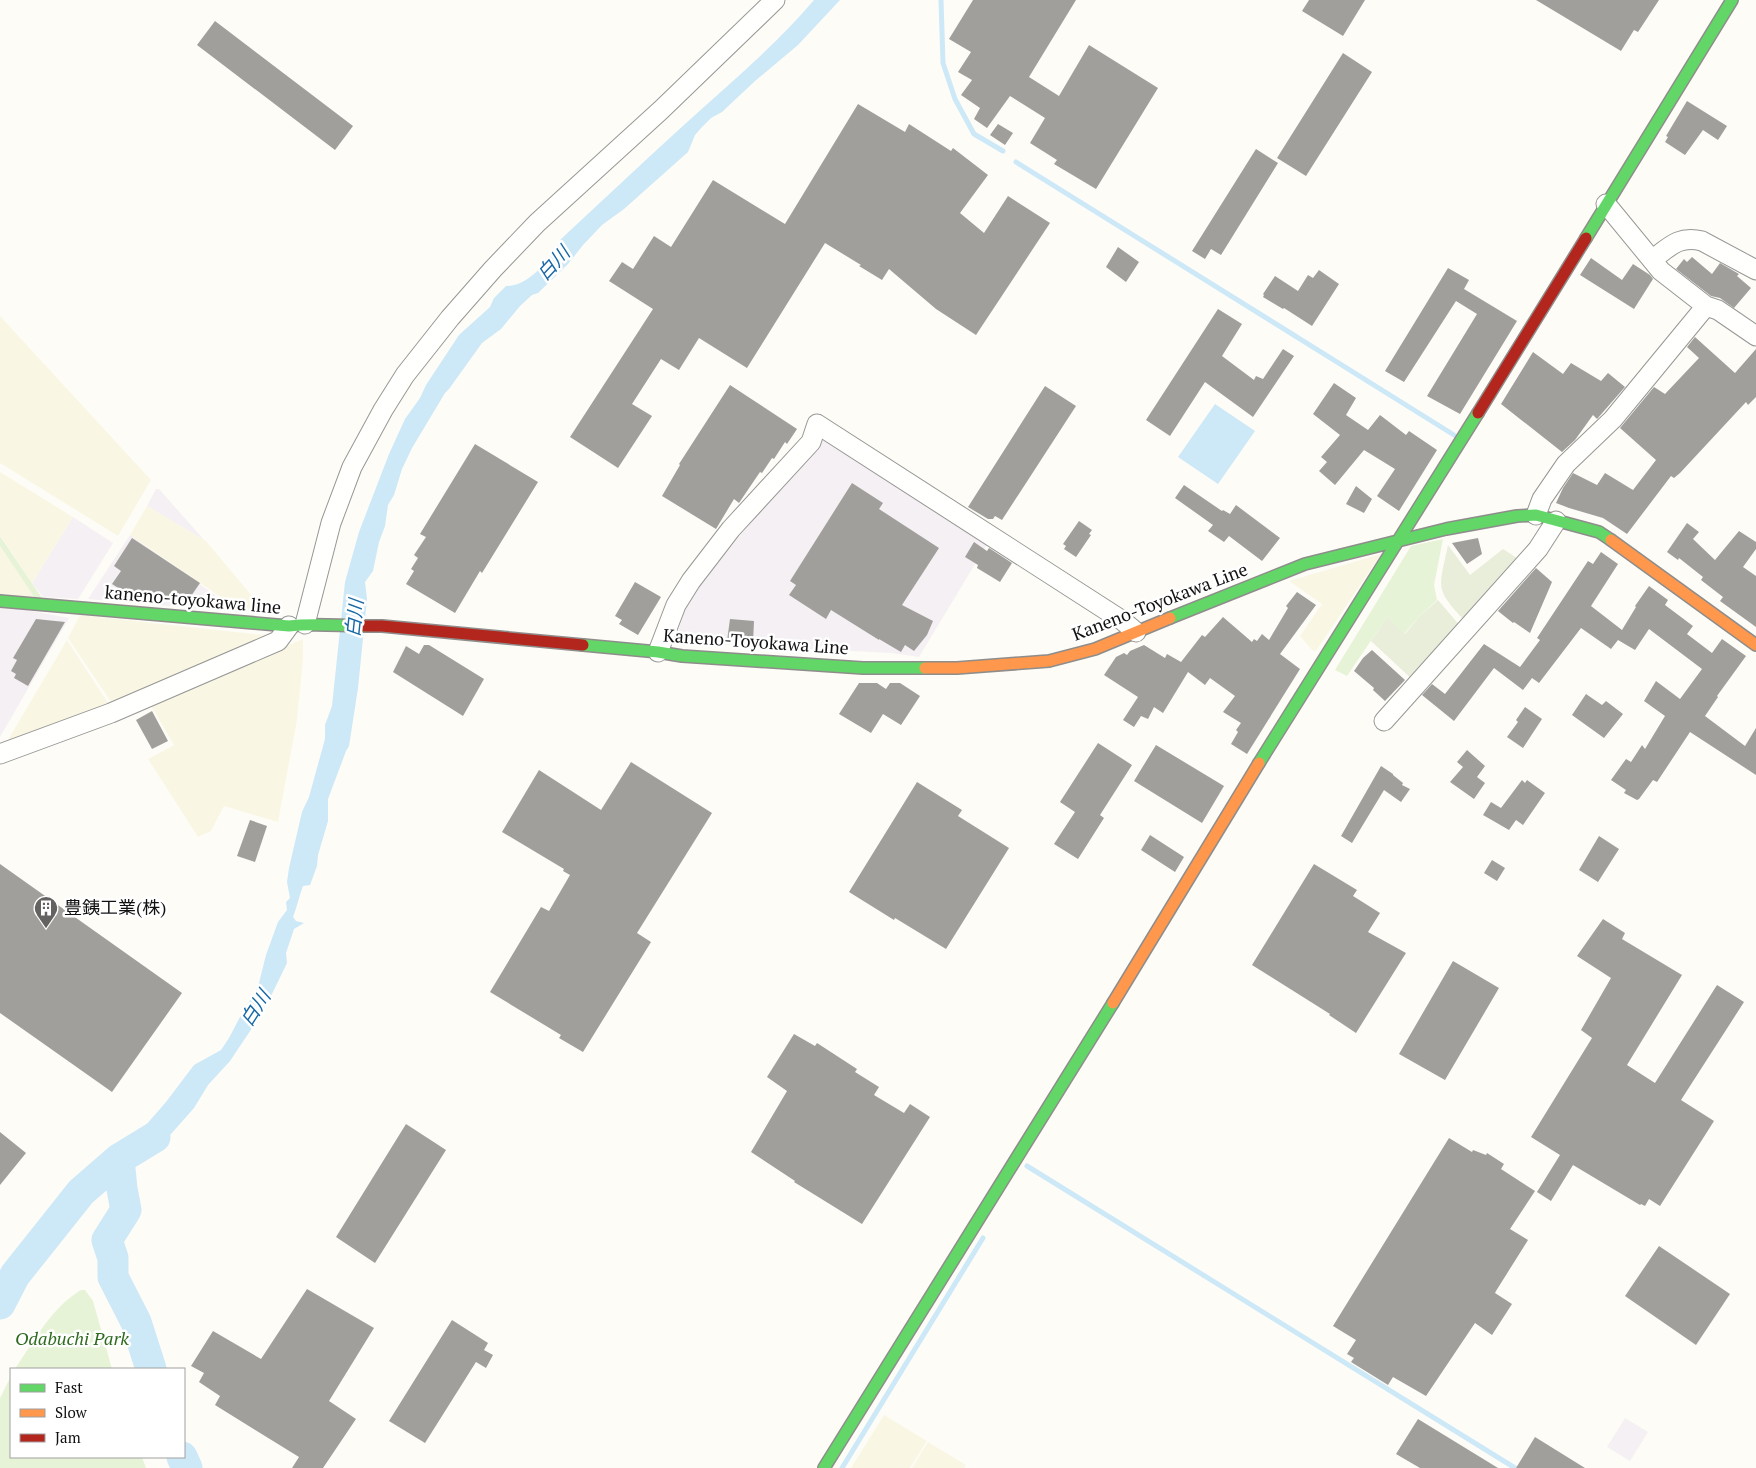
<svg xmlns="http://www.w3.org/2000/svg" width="1756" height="1468" font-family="'PT Serif','Noto Sans JP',serif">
<rect width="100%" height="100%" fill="#fdfcf7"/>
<path fill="#f5f0f3" d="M824 440 989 541 919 657 892 653 672 642 679 629 686 605 698 588 779 487Z
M156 489H159L205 541 147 506Z
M73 517 113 543 78 599 43 597 32 583Z
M130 535 239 612 88 599Z
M0 605 69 618 0 737Z
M1625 1418 1648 1432 1630 1461 1607 1447Z"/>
<path fill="#f9f7e4" d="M0 316 151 480 118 536 0 463Z
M0 472 73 517 32 583 0 535Z
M147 506 206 541 263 609 265 614 241 611 130 535Z
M0 546 35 597 0 594Z
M1381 554 1316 651 1312 650 1300 636 1322 604 1289 581Z
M80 615 273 636 113 705 68 638Z
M303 639V659L297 720 278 822 224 806 211 831 198 837 148 759 174 745 150 704Z
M67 640 110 706 5 745Z
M884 1415 927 1441 910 1468H851Z
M928 1442 966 1465 964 1468H912Z"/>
<path fill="#e7f3d7" d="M0 536 42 598H35L0 546Z
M1443 539 1434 585 1437 600 1420 616 1404 634 1387 617 1347 676 1335 670 1411 546Z
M81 1290H85L93 1301 112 1369H15C33 1342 52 1307 81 1290Z
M11 1376V1457H142L146 1468H0V1398Z"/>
<path fill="#e9eedb" d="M1448 545 1470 575 1503 549 1520 560 1466 622C1434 588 1439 589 1448 545Z
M1438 600 1461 627 1414 681 1371 641 1387 617 1405 634 1420 616Z"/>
<path fill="#cde8f7" d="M814 0H840L798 45 755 81 722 112 711 118 702 127 695 135 688 152 624 209 602 225 583 245 568 264 538 293 532 295 520 306 501 329 482 343 449 389 445 393 412 448 402 469 394 495 388 505 385 526 379 542 373 571 365 582 367 599 358 688 349 746 346 751 328 799V821L318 855 317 866 310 885 303 886C299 896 297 907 293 917L296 921 304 923 294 929 286 953 287 963 271 996 254 1025 230 1061 208 1085 194 1108 155 1152 130 1161 111 1158 124 1150 133 1140 166 1102 194 1065 221 1050 229 1038 241 1015 258 987 266 955 278 922 287 910 286 902 290 898 287 882 289 868 302 812 309 797 325 739V725L332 706 345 582 359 532 389 454 405 419 420 398 426 385 459 335 490 307 494 298 506 286C528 287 552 258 560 240 602 201 643 162 685 124 730 83 775 46 814 0Z
M1215 404 1255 431 1218 484 1178 457Z"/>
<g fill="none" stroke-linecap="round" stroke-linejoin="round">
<path stroke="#cde8f7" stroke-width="5" d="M941 0 943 63 955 99 974 134 1003 151
M1016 162 1454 435
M1027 1166 1515 1468
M842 1468 983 1238"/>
<path stroke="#cde8f7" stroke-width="31" d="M119 1159 122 1189 126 1210 107 1240 113 1258V1277L136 1322 151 1369
M0 1304 15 1275 81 1192 119 1159 155 1137
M182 1457 187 1468"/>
</g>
<path fill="#a19f9c" d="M973 0H1076L1029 77 1059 96 1089 45 1158 88 1096 189 1054 164 1057 160 1030 143 1045 118 1010 96 987 128 974 119 980 108 961 95 972 80 958 72 971 52 949 39Z
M1309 0H1365L1343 36 1302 11Z
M1536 0H1659L1638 32 1634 30 1621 51Z
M215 21 353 126 335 150 197 45Z
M1343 53 1372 72 1306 176 1277 158Z
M1687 101 1727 126 1718 140 1703 130 1685 155 1665 142 1668 137 1666 136Z
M858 104 905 132 909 124 951 151 953 148 988 175 960 213 984 233 1008 196 1050 223 976 335 936 309 889 269 882 280 859 266 861 265 825 243 747 368 699 338 679 370 661 359 632 404 652 416 618 468 570 437 653 309 609 281 622 262 633 269 654 236 671 247 713 180 785 224Z
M998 124 1013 133 1005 145 990 135Z
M1256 149 1278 163 1221 255 1211 249 1205 259 1192 251Z
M1118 247 1139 262 1126 282 1106 267Z
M1692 257 1712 274 1720 263 1739 274 1737 276 1751 288 1734 308 1720 298 1711 296 1676 269 1684 259 1687 262Z
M1591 258 1622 280 1633 264 1650 275 1653 279 1634 309 1580 275Z
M1448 268 1469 280 1464 289 1517 321 1460 414 1427 396 1477 314 1456 301 1404 382 1385 371Z
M1319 270 1339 284 1312 326 1284 308 1283 309 1263 297 1264 295 1263 294 1275 276 1298 291 1308 275 1313 278Z
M1218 309 1242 324 1222 356 1254 380 1256 376 1263 379 1283 349 1294 356 1253 417 1205 382 1170 436 1146 420Z
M1695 337 1735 373 1756 349V397L1748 405 1746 402 1680 473 1674 478 1671 476 1627 534 1603 518 1569 508 1556 503 1563 488 1573 473 1597 485 1605 473 1633 490 1656 460 1620 428 1654 387 1665 394 1699 358 1687 347Z
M1533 352 1563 374 1571 363 1601 381 1608 373 1625 387 1597 419 1593 415 1575 440 1562 452 1501 404Z
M1334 383 1356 398 1346 415 1368 430 1380 415 1406 435 1409 431 1437 450 1399 511 1377 496 1395 469 1364 450 1335 485 1319 471 1327 462 1321 457 1340 435 1313 414Z
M730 385 797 429 787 444 785 442 774 459 772 458 762 473 760 472 739 503 734 499 716 529 662 496 680 465 679 464Z
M1045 386 1076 406 1002 520 995 516 993 519H988L968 507Z
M475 444 538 482 482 573 480 571 455 613 406 584 414 571 411 569 418 558 414 555 426 537 420 534Z
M852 483 883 503 879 509 939 548 902 605 933 621 927 635 914 651 905 645 901 652 879 639V640L831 610 826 619 789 595 796 585 790 581Z
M1184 485 1222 511 1223 510 1230 514 1236 505 1280 538 1262 561 1229 536 1224 542 1208 531 1213 525 1175 498Z
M1356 486 1372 499 1364 513 1346 504Z
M1079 521 1092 530 1089 534 1091 535 1076 557 1064 549 1066 546 1063 544Z
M1687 523 1699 532 1693 539 1715 560 1739 531 1756 542V549L1743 567 1756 576V627L1720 601 1723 597 1701 580 1703 577 1679 558 1678 560 1667 552Z
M132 538 200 583 187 602 165 600 157 595 154 599 127 597 129 595 112 584 121 571 114 566Z
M1478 538 1482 554 1467 564 1452 543Z
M974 542 987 551 989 548 1012 563 1000 582 977 568 978 565 965 557Z
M1601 552 1618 564 1591 606 1622 630 1636 607 1635 606 1649 586 1668 600 1665 605 1693 626 1687 634 1712 653 1722 639 1746 656 1717 696 1718 697 1705 716 1745 746 1756 728V775L1690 732 1657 782 1653 780 1639 799 1637 800 1624 793 1626 790 1611 780 1626 759 1631 762 1642 745 1645 749 1665 716 1644 701 1656 681 1680 699 1702 669 1649 629 1635 650 1618 640 1611 649 1581 628 1539 683 1532 678 1523 690 1494 668 1454 721 1422 695 1432 684 1445 694 1484 644 1520 667 1540 640 1537 638 1588 561 1593 564Z
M1536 568 1552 582 1530 633 1514 622 1513 623 1498 611Z
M635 582 661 597 638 635 619 624 622 620 615 616Z
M1297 592 1316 605 1280 654 1300 669 1247 754 1231 744 1238 732 1236 730 1241 723 1223 712 1235 696 1210 678 1205 685 1188 672 1163 713 1154 707 1148 719 1141 716 1134 727 1123 720 1138 697 1104 675 1116 657 1124 653 1127 655 1130 651 1144 645 1165 658 1167 654 1181 662 1202 635 1205 637 1223 617 1252 642 1254 639 1257 641 1262 634 1269 640 1288 608 1286 606Z
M36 619 65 622 28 686 14 678 16 674 11 671 17 660 13 658Z
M730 619 754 621 753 643 727 641Z
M424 645H429L484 679 463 716 393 672 406 646 419 654Z
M1372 650 1405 680 1385 701 1373 690 1374 688 1354 671 1363 658Z
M859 683H877L886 689 890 683H900L920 696 901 725 883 714 871 733 839 714Z
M1586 694 1602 705 1606 701 1623 714 1604 738 1572 715Z
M1525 707 1542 719 1523 748 1507 737 1518 722 1516 720Z
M152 711 168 741 152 749 136 720Z
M1098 743 1132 765 1100 815 1104 818 1078 859 1054 844 1075 812 1060 802Z
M1156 745 1224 786 1202 823 1134 781Z
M1467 750 1485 766 1477 777 1485 783 1474 799 1450 782 1463 767 1457 762Z
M631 762 712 813 637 933 651 942 583 1052 559 1038 561 1035 490 992 541 907 549 911 570 875 563 871 564 869 502 832 539 770 601 810Z
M1381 766 1393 774V775L1403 783 1402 785 1410 789 1401 802 1384 790 1352 843 1341 836Z
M1522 780 1525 783 1527 780 1545 793 1523 825 1516 820 1509 830 1483 815 1491 802 1501 808Z
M917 782 962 810 958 816 1009 848 946 949 895 918 894 920 849 892Z
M250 820 267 826 255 862 237 856Z
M1150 835 1184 857 1175 872 1141 850Z
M1599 836 1619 849 1598 882 1579 870Z
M1492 860 1505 868 1497 881 1484 873Z
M0 864 182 993 112 1092 0 1013Z
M1314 864 1357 890 1353 896 1380 913 1368 932 1406 953 1356 1033 1329 1015 1330 1014 1252 965Z
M1603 919 1625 933 1622 939 1682 975 1627 1065 1655 1083 1717 985 1744 1002 1681 1100 1714 1121 1660 1206 1649 1199 1645 1206 1641 1204 1640 1205 1573 1165 1551 1201 1537 1192 1560 1155 1531 1137 1592 1038 1581 1030 1611 978 1577 956Z
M1453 961 1499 988 1445 1080 1399 1054Z
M794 1034 815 1046 817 1043 857 1069 855 1072 879 1087 874 1095 904 1113 910 1104 930 1117 862 1224 794 1182 795 1181 751 1152 787 1091 767 1077Z
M406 1124 446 1150 375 1263 336 1237Z
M0 1132 26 1153 0 1185Z
M1449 1138 1472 1152 1473 1150 1486 1155 1487 1153 1504 1164 1501 1169 1535 1191 1510 1229 1528 1240 1496 1291 1495 1293 1512 1304 1492 1335 1475 1323 1426 1396 1393 1377 1388 1385 1351 1362 1354 1358 1347 1354 1356 1340 1333 1326Z
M1659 1246 1730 1294 1696 1345 1625 1296Z
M307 1289 374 1328 329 1401 356 1419 323 1468H292L299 1457 215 1405 220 1396 199 1382 204 1373 191 1366 213 1331 261 1359Z
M452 1320 488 1343 484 1350 493 1355 486 1368 476 1362 425 1443 389 1421Z
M1418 1419 1498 1468H1420L1396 1454Z
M1535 1437 1585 1468H1516Z"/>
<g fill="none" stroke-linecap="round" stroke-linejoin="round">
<g stroke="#979795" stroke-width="21">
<path id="street" d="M1606 204 1661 271 1706 306 1718 310 1756 336
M1652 260C1669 247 1679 235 1702 241L1756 270
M1536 515 1542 499 1566 464 1613 419 1706 306
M305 624 331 523 352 467 383 410 405 375 450 318 493 269 537 223 661 110 775 0
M658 652 676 605 691 581 731 529 811 442 817 424 1123 621 1136 632
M1384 721 1538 549 1556 521
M0 754 111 713 278 641 289 626"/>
</g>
<g stroke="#8e8d8b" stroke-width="14">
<path id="fast" d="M1586 238 1732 0
M0 601 289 626C313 623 340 626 364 626
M1170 618 1305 564 1446 529 1517 516 1536 515 1599 532 1611 540
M583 645 658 652 682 656 863 668H925
M1259 763 1478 413
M824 1468 1113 1003"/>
</g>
<g stroke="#8e8d8b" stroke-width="14">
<path id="slow" d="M1611 540 1756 645
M925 668H957L1049 661 1095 649 1170 618
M1113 1003 1259 763"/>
</g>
<g stroke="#8e8d8b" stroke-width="14">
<path id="jam" d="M1478 413 1586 238
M364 626H382L583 645"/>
</g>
<use href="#street" stroke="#fffffe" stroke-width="19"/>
<use href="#fast" stroke="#63d668" stroke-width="11"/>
<use href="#slow" stroke="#ff974d" stroke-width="11"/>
<use href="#jam" stroke="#b3261e" stroke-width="11"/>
</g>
<defs>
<g id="building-pin" transform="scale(1.25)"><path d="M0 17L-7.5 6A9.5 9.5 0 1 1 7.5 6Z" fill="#646362" stroke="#fff"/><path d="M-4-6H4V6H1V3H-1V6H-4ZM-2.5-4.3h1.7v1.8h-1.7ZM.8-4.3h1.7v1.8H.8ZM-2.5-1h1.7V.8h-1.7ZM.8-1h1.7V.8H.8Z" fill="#fff"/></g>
</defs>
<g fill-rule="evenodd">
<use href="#building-pin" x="46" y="908"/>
</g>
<g text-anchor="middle" stroke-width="5" stroke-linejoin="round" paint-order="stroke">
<g font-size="18" fill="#111" stroke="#fff">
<text transform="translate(193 600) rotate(5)" y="6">kaneno-toyokawa line</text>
<text transform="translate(1160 602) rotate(-21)" y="6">Kaneno-Toyokawa Line</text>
<text transform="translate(756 642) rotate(4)" y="6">Kaneno-Toyokawa Line</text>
</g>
<g font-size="18" fill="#111" stroke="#fff" text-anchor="start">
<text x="64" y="914">豊銕工業(株)</text>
</g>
<g font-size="18" font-style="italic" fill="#2f6b1f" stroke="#fff">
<text x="72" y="1345">Odabuchi Park</text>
</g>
<g font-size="19" font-style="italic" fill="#1768a6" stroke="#fff">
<text transform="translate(553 263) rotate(-47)" y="7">白川</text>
<text transform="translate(354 618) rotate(-84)" y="7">白川</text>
<text transform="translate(255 1008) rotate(-57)" y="7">白川</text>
</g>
</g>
<rect x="10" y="1368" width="175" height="90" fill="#ffffff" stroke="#a0a0a0"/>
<rect x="20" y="1384" width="25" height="8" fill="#63d668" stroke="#a0a0a0"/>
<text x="55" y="1393" font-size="15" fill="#111111">Fast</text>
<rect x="20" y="1409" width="25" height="8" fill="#ff974d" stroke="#a0a0a0"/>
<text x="55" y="1418" font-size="15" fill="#111111">Slow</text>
<rect x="20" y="1434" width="25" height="8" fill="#b3261e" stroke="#a0a0a0"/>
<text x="55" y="1443" font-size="15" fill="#111111">Jam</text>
</svg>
